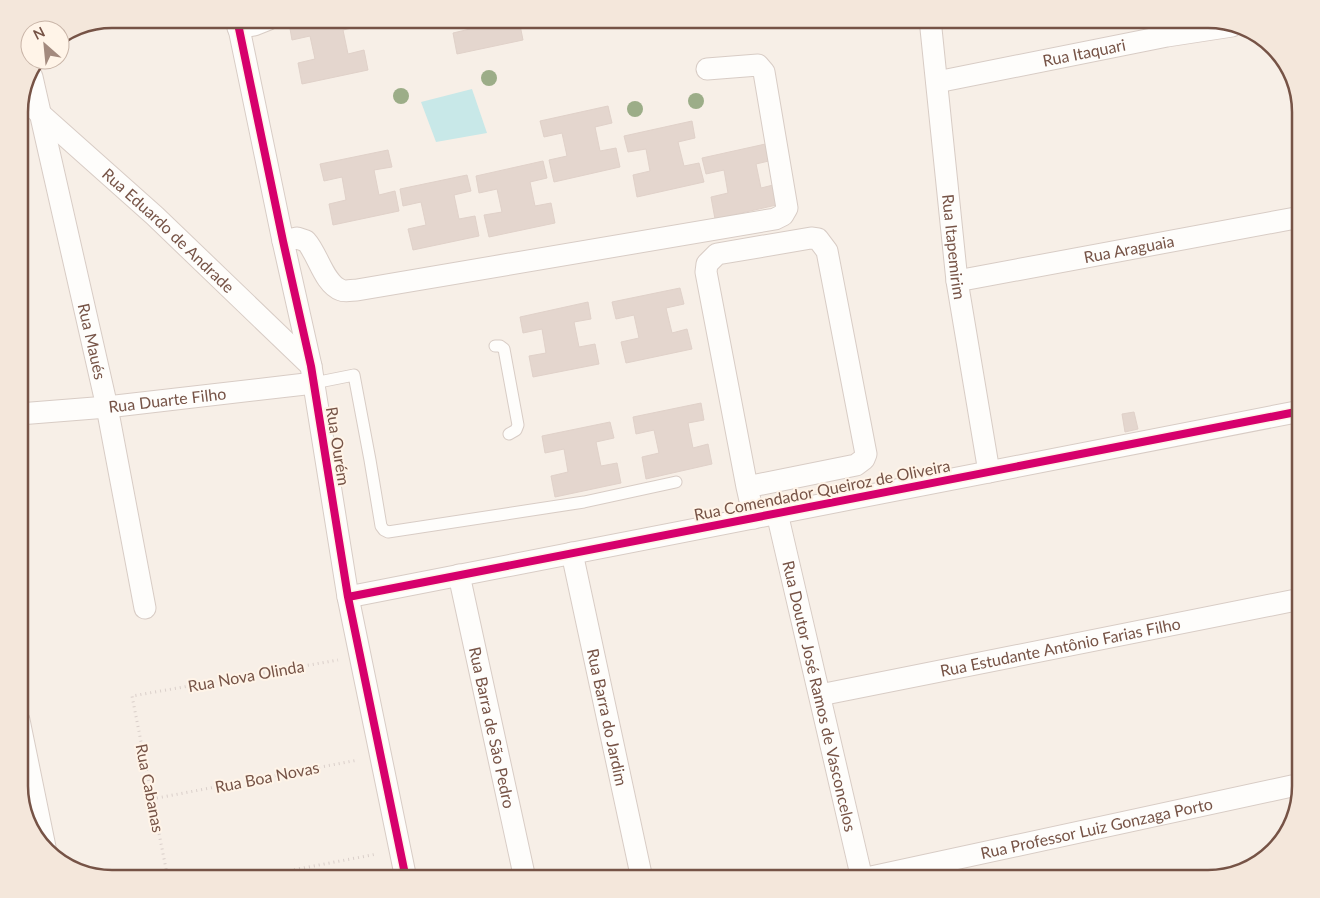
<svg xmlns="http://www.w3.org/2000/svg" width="1320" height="898" font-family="Lato,sans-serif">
<rect width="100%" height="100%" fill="#f7efe7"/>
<path fill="#c8e8e8" d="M472 89 487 133 436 142 421 102Z"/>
<path fill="#e4d6ce" stroke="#e0d1c9" d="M311 19H359L360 26 343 30 348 54 364 50 368 70 302 84 298 63 315 59 310 36 292 40 289 23Z
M363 19H403L365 27Z
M468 19H502L503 23 519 20 523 40 457 54 453 33 470 29Z
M608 106 612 123 595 127 600 151 616 148 620 167 554 182 549 160 567 156 562 133 544 137 540 121Z
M692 121 695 138 678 142 684 166 699 163 704 182 637 197 633 175 650 171 646 149 628 152 624 136Z
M770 143 773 160 756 164 761 188 777 184 781 204 715 219 711 197 728 193 724 170 706 174 702 158Z
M388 150 392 167 374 170 379 195 395 191 399 211 333 225 329 204 346 200 342 177 324 181 320 164Z
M543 161 547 178 530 182 535 206 551 203 555 223 489 237 484 215 502 212 497 189 479 193 476 176Z
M467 175 471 191 454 195 459 219 475 216 479 236 413 250 408 229 426 225 421 202 403 206 400 189Z
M680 288 684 304 666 308 672 333 687 329 692 349 626 363 621 342 639 338 634 315 616 319 612 302Z
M588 302 591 319 574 322 579 347 595 344 599 364 533 377 529 356 546 353 542 329 523 333 520 317Z
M701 403 704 420 688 423 693 448 708 444 712 464 646 479 642 457 659 453 654 430 636 434 633 417Z
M1134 412 1138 429 1125 432 1122 414Z
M610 422 614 438 596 442 601 466 617 463 621 483 555 497 551 476 568 472 564 449 545 453 542 436Z"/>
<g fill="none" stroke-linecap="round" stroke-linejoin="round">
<g stroke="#d8ccc5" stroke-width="13">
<path id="lane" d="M495 346H500L504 349 518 425 516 430 509 434
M314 383 354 375 370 460 381 526 384 530 388 532 584 502 676 482"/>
</g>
<g stroke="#d8ccc5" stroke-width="23">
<g id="street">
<path d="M237 19 283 241 311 366 348 597 406 879"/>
<path id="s1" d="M930 19 957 281 989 472"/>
<path d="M238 28 254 25 269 19"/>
<path id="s2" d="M32 77 107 407 145 608"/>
<path id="s3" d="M937 82 1167 36 1232 26"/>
<path id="s4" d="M36 110 155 216 311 366"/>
<path d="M283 241 297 238 306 241C318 254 324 284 341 290 345 292 352 290 357 290L775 219 783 215 787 208 764 72 758 65 707 69"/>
<path id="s5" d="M957 281 1301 217"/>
<path id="s6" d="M19 414 107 407 314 383"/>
<path d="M747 487 856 465 864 459 866 454 827 251 818 239 811 238 717 254 707 264 706 272 747 487 754 518"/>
<path id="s7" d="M777 513 862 879"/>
<path id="s8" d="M572 553 642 879"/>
<path id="s9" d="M459 575 525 879"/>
<path d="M348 597 1301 411"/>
<path id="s10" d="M820 695 1301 599"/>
<path d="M19 720 45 847"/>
<path id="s11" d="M862 879 1301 784"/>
</g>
</g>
<path stroke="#dacfca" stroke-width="3" stroke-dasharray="1 4" stroke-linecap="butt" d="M152 799 358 760
M168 879 132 696 338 660
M245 879 377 854"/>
<use href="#lane" stroke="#fefdfb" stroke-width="11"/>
<use href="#street" stroke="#fefdfb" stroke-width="21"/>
<g stroke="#fff4e8" stroke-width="11">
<path id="cycleway" d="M237 19 283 241 311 366 348 597 406 879
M348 597 1301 411"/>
</g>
<use href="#cycleway" stroke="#d6006c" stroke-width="8"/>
</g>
<g fill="#9cad88">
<circle cx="489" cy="78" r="8"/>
<circle cx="401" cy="96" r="8"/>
<circle cx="696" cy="101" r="8"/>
<circle cx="635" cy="109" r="8"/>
</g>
<g text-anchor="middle" stroke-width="4" stroke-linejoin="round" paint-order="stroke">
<g font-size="16" fill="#765346" stroke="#fff4e8">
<text dy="6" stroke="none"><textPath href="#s3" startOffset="150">Rua Itaquari</textPath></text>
<text dy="6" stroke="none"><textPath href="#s4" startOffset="179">Rua Eduardo de Andrade</textPath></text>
<text dy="6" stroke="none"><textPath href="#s1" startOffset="229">Rua Itapemirim</textPath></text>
<text dy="6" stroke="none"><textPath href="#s5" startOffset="175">Rua Araguaia</textPath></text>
<text dy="6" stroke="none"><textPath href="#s2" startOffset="271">Rua Maués</textPath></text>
<text dy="6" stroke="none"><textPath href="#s6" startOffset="149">Rua Duarte Filho</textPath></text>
<text transform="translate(338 446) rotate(81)" y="6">Rua Ourém</text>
<text transform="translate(822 490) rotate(-11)" y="6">Rua Comendador Queiroz de Oliveira</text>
<text dy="6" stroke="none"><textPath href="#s10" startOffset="245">Rua Estudante Antônio Farias Filho</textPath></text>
<text transform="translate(246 676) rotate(-10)" y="6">Rua Nova Olinda</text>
<text dy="6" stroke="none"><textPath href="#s7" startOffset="188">Rua Doutor José Ramos de Vasconcelos</textPath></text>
<text dy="6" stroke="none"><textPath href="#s8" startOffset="168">Rua Barra do Jardim</textPath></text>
<text dy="6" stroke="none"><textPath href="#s9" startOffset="156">Rua Barra de São Pedro</textPath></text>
<text transform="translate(267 777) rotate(-11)" y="6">Rua Boa Novas</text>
<text transform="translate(150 788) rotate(79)" y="6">Rua Cabanas</text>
<text dy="6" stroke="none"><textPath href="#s11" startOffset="240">Rua Professor Luiz Gonzaga Porto</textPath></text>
</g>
</g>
<path d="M0 0H1320V898H0ZM112 28H1208A84 84 0 0 1 1292 112V786A84 84 0 0 1 1208 870H112A84 84 0 0 1 28 786V112A84 84 0 0 1 112 28Z" fill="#f4e7db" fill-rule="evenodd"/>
<path fill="none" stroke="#765346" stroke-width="2.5" d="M112 28H1208A84 84 0 0 1 1292 112V786A84 84 0 0 1 1208 870H112A84 84 0 0 1 28 786V112A84 84 0 0 1 112 28Z"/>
<g transform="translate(45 45) rotate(333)"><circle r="24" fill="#fff4e8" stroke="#c8b4a7"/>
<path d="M0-4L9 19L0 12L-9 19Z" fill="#a38a7e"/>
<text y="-8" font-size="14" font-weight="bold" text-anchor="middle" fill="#765346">N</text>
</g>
</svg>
